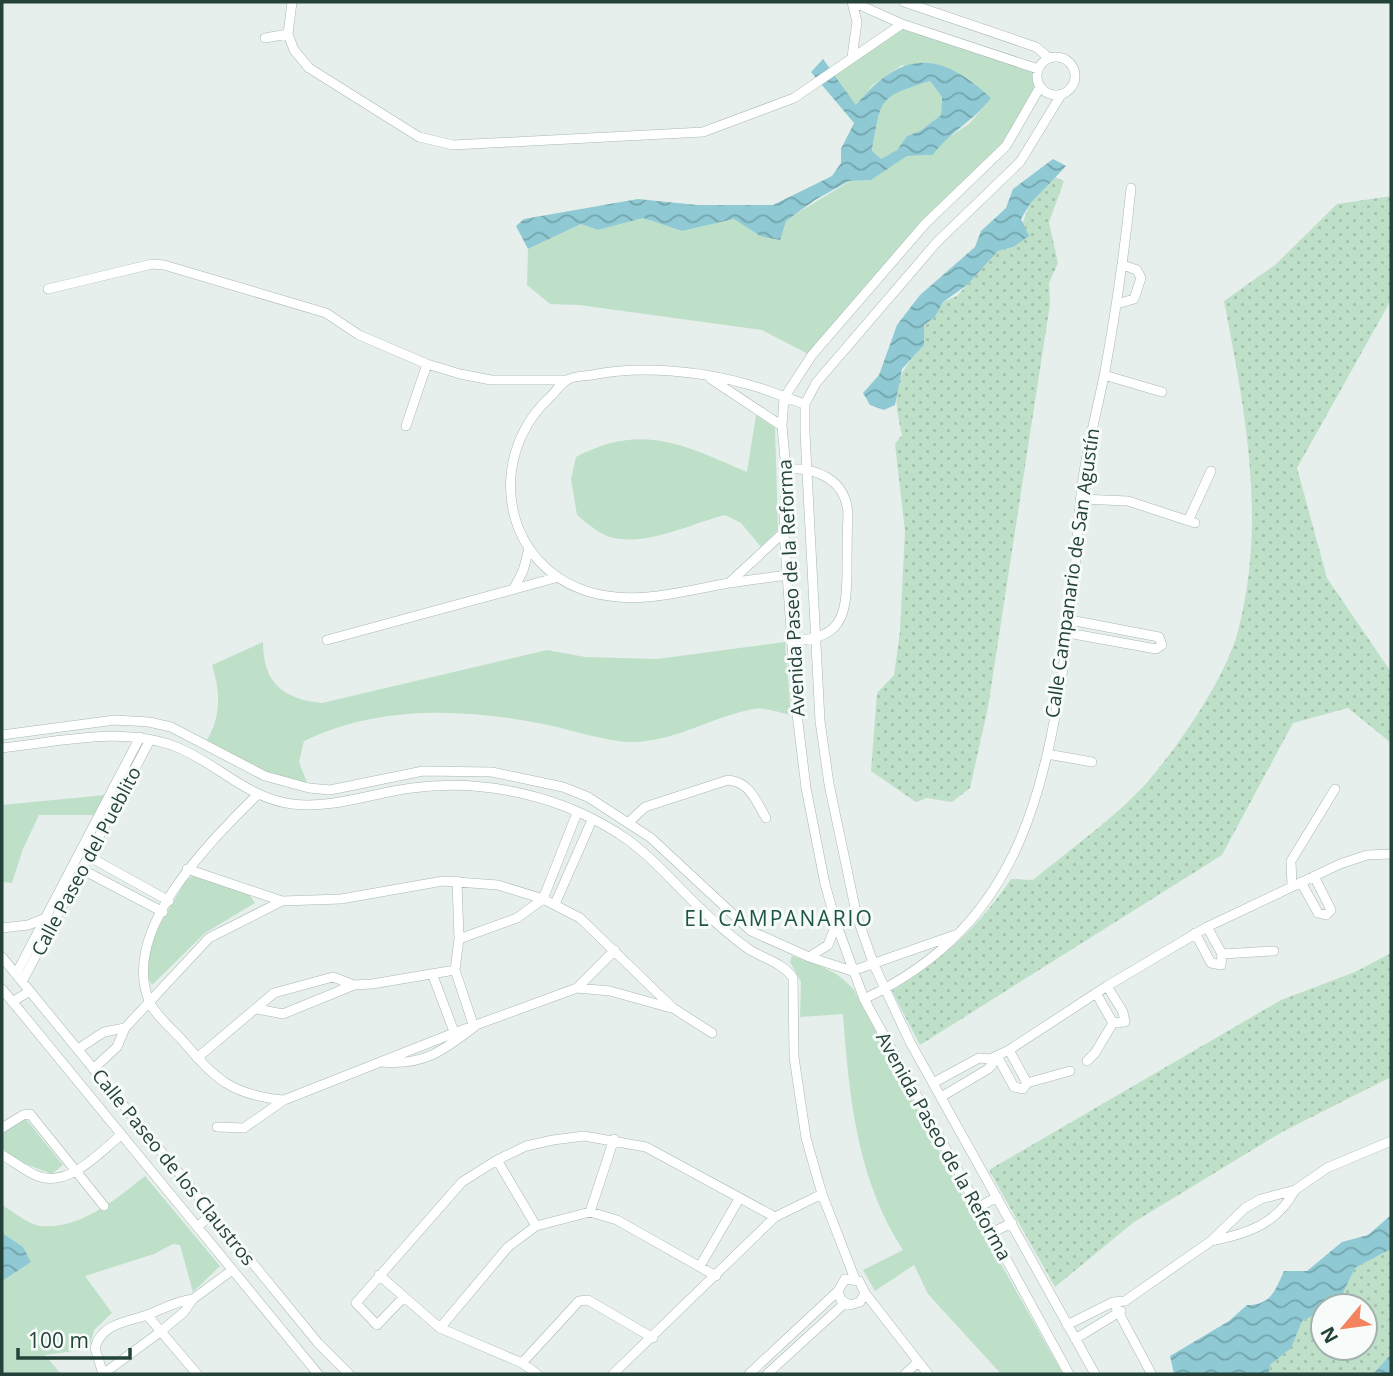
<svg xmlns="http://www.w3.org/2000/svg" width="1393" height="1376" font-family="'Open Sans',sans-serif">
<defs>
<pattern id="grass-dots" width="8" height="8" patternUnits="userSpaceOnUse" patternTransform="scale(1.75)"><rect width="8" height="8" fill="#bfe0c8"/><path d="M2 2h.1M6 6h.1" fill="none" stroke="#a4c1ad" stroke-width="1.8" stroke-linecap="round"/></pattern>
<pattern id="water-waves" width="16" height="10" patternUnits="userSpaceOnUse" patternTransform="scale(1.75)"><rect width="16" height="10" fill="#8ec9d4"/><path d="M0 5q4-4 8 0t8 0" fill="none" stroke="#74a5ad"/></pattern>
</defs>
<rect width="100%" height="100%" fill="#e6efeb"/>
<path fill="url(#grass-dots)" d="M1055 177 1064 181 1049 222 1058 263 1049 283 1050 304 988 707 970 788 952 802 927 798 916 802 871 771 877 693 894 675 900 632 905 531 895 444 902 435C892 391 893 378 924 345V325L935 317 943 302 957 296 998 251 1013 247 1030 204Z
M1391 196V300L1297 468 1327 578 1391 672V743L1348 708 1293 723 1222 855 920 1045 892 991C941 961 979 927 1011 879L1033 880C1068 851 1120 814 1149 780 1180 744 1226 677 1238 631 1267 521 1245 410 1224 301L1275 265 1337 204Z
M1391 953V1077L1282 1132 1134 1222 1055 1287 989 1170 1281 1000 1355 972Z
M1391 1249V1354L1373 1374H1269L1270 1365 1291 1347 1302 1321 1323 1311V1348H1365V1306H1335L1355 1268Z"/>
<path fill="#bfe0c8" d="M901 25 1037 71 1040 87 1003 147 975 172 810 355 762 330 579 305 550 304 527 285 528 249 581 224 598 230 643 218 682 231 734 219 760 236 850 181 871 180 907 156 933 155 943 141 969 124 991 98 902 65 873 85 856 105 832 71Z
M930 81 942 97 941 115 920 131 907 136 897 150 881 159 872 152C882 97 876 98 930 81Z
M756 415 775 428 778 530 761 547 741 523 725 515C690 524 650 545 614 538 601 536 587 523 577 515L571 479 576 457C642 422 684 445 747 472Z
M263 642C263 683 283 699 322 703L547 650 585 657 657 659 785 642 791 715C780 713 765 707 754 709 713 716 675 742 632 742 606 742 570 729 543 724 464 708 378 705 304 741L299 762 309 788 296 786 205 743C221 720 221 692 212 665Z
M105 795 94 815H39L23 849 12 883 2 882V805Z
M193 876 249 894 255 903 205 933 152 985C133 957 172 906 186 880Z
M792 956C817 964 837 970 854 990L971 1211 1063 1374H1001L928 1294 914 1265 875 1291 863 1270 903 1250C857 1180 849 1096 843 1014L800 1017 801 982 790 962Z
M25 1118 63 1165 52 1174 15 1160 2 1147V1134Z
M145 1176 220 1266 193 1292 180 1245 173 1244 154 1254 85 1276 112 1313 94 1330 89 1349 45 1355 61 1374H2V1205C12 1211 28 1224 40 1226 80 1230 116 1199 145 1176Z"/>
<path fill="url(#water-waves)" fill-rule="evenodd" d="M823 59 856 105C902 50 939 50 991 98 974 121 949 132 933 155L907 156 871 180 849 181 815 200 786 221 780 240 760 236 734 219 682 231 643 218 598 230 581 224 528 249 516 226 524 219 638 199 697 205H773L832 176 841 163V149L854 123 811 72ZM930 81 942 97 941 115 920 131 907 136 897 150 881 159 872 151C882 97 877 98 930 81Z
M1053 159 1066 166 1030 204 1021 219 1029 236 1013 247 998 251 967 285 943 302 935 317 924 325V345L902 369 895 405 884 410 870 405 863 393 879 375 897 325 920 295 975 247 981 231 1006 208 1013 189Z
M1391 1215V1249L1355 1268 1337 1305 1323 1306V1311L1302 1321 1291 1348 1270 1365 1269 1374H1174L1170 1356 1229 1321 1247 1305C1271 1305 1275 1291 1284 1271H1307L1342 1242 1368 1235Z
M2 1233 23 1247 31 1262 2 1281Z
M1391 1354V1374H1373Z"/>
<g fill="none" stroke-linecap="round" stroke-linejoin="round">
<g stroke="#a8b8b2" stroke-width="10">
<path id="minor" d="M292 2 288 34 294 50 309 68 419 137 453 145 703 132 794 98 902 24
M852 2 857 22 852 57
M853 2 902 24 1038 69
M904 2 1036 47 1049 58
M265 38 288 34
M1037 76a19 19 0 1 1 38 0a19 19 0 1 1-38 0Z
M1040 87 1006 146 925 224 812 355 784 398 782 426 786 469 784 532 797 714 806 788 825 884 836 923 864 999 1069 1374
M1061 95 1020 162 937 242 816 383 805 404V433L820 721 829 784 857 917 874 965 910 1042 1095 1374
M48 289 152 264 164 265 326 313 359 335 427 364 460 374 491 380H567
M1117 304 1134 299 1141 278 1137 270 1123 265
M1104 375 1162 392
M711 379 782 426
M406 426 427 364
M786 469C817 467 846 480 848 514 847 534 847 555 847 575 846 620 840 639 790 641
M1080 499 1128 501 1195 523
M1188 521 1211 471
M787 575C767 578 748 580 729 583 683 591 639 605 593 593 504 569 484 461 548 399 554 394 560 384 567 380 573 376 585 376 592 375 641 365 702 371 750 385 769 390 786 398 805 404
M730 582 784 532
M513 590 523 571 529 549
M1068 633 1156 649 1162 645 1159 637 1070 620
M327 640 555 578
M2 735 115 720 149 722 171 727 265 776 309 788 330 790 423 771 492 772 563 787 588 797 651 838 751 931 809 957 852 971 955 935
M2 748C59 742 124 725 179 748 219 765 247 798 292 804 333 809 372 793 412 788 486 778 567 797 628 840 656 860 676 886 701 909 716 923 732 938 750 950 765 959 783 963 793 978L794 1057 806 1138 822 1194 855 1279
M1047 754 1092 762
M257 795C211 841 120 929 149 1001 155 1015 172 1029 183 1041 216 1080 232 1095 284 1100
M629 822 645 807 728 780C750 782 756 801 766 818
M88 856 169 901
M81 869 163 912
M187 869 282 901 341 899 443 881 498 885 543 899 580 918 673 1008 712 1033
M457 881 459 939
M1301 882 1318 913 1326 915 1331 910 1314 876
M1292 886 1291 861 1335 789
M555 904 592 820
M2 928 28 925 46 918
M1195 933 1211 963 1221 965 1222 954 1207 927
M1222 954 1274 951
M2 957 318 1343 349 1374
M809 957 828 945 836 925
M16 974 140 737
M433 976 456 1037
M22 982 150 740
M577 988 615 950
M2 989 318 1374
M1096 993 1113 1023 1125 1022 1123 1012 1107 986
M864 999C1026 923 1047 782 1070 621 1077 574 1076 526 1083 479 1088 442 1098 407 1105 371 1116 310 1125 249 1131 188
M12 1002 30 991
M257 1009 283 1014 354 985
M78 1049 104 1032 125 1028
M997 1056 1014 1087 1023 1089 1027 1083 1009 1050
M197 1058 274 993 333 977 354 985 372 984 455 970 459 939 517 918 543 899 577 813
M1087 1061 1095 1053 1113 1023
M382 1062C423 1066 443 1051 474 1027L455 970
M93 1069 117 1047 125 1028 209 938 282 901
M933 1083 979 1058 990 1059 1009 1050 1107 986 1207 927 1340 864 1367 855 1391 854
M1027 1083 1070 1071
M941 1097 988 1069 992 1065 990 1059
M217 1127 244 1128 284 1100 454 1033 577 988 610 991 671 1008
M2 1128 23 1115 30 1114 104 1206
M2 1155C13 1161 24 1170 35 1175 67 1190 99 1153 121 1135
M497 1160 536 1226
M977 1208 997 1197
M590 1212 614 1139
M197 1227 212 1214
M991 1233 1012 1223
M1211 1241C1247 1234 1277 1224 1295 1190
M700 1266 739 1199
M379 1275 440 1328 522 1363 537 1374
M865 1293 860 1302 850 1305 841 1300 838 1291 845 1279 859 1281 865 1293 928 1374
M403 1298 377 1325 356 1303 462 1182 497 1160 526 1146 553 1140 584 1136 646 1147 775 1217
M193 1299C177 1301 164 1308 150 1314 129 1322 102 1322 95 1348L103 1374 160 1332 184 1312 193 1299 231 1271
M1113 1302 1151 1373
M147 1315 197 1374
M1067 1325 1113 1302 1125 1301 1211 1241 1245 1208 1261 1199 1295 1190 1327 1168 1391 1141
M440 1328 508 1247 536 1226 590 1212 617 1220 716 1276
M1075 1339 1121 1311
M522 1363 579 1301 588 1300 653 1338
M613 1374 775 1217 822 1194
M749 1374 838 1291
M767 1374 845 1303
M905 1374 917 1363"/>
</g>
<use href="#minor" stroke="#fff" stroke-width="9"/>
</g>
<g text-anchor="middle" stroke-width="6" stroke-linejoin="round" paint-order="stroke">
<g font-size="19" fill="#24423a" stroke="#f7fbf9">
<text transform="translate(1072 573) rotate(-82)" y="7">Calle Campanario de San Agustín</text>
<text transform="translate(791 588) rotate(-93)" y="7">Avenida Paseo de la Reforma</text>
<text transform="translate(86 861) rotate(-62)" y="7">Calle Paseo del Pueblito</text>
<text transform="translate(944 1146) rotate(61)" y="7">Avenida Paseo de la Reforma</text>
<text transform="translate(174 1167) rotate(51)" y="7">Calle Paseo de los Claustros</text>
</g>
<g font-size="21" letter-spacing="2" fill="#1f5548" stroke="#f7fbf9">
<text x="779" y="926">EL CAMPANARIO</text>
</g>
</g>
<rect width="1393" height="1376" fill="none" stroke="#24423a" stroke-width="7"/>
<g transform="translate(1344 1327) rotate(241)"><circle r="33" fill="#f7fbf9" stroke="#a3b1ad" stroke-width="2"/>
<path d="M0-5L12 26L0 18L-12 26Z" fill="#f4845f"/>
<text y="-10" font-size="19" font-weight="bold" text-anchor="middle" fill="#24423a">N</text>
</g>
<path d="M18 1348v10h112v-10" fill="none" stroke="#24423a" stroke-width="3.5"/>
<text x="28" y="1348" font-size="21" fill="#24423a" stroke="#f7fbf9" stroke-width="5" paint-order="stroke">100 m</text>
</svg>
